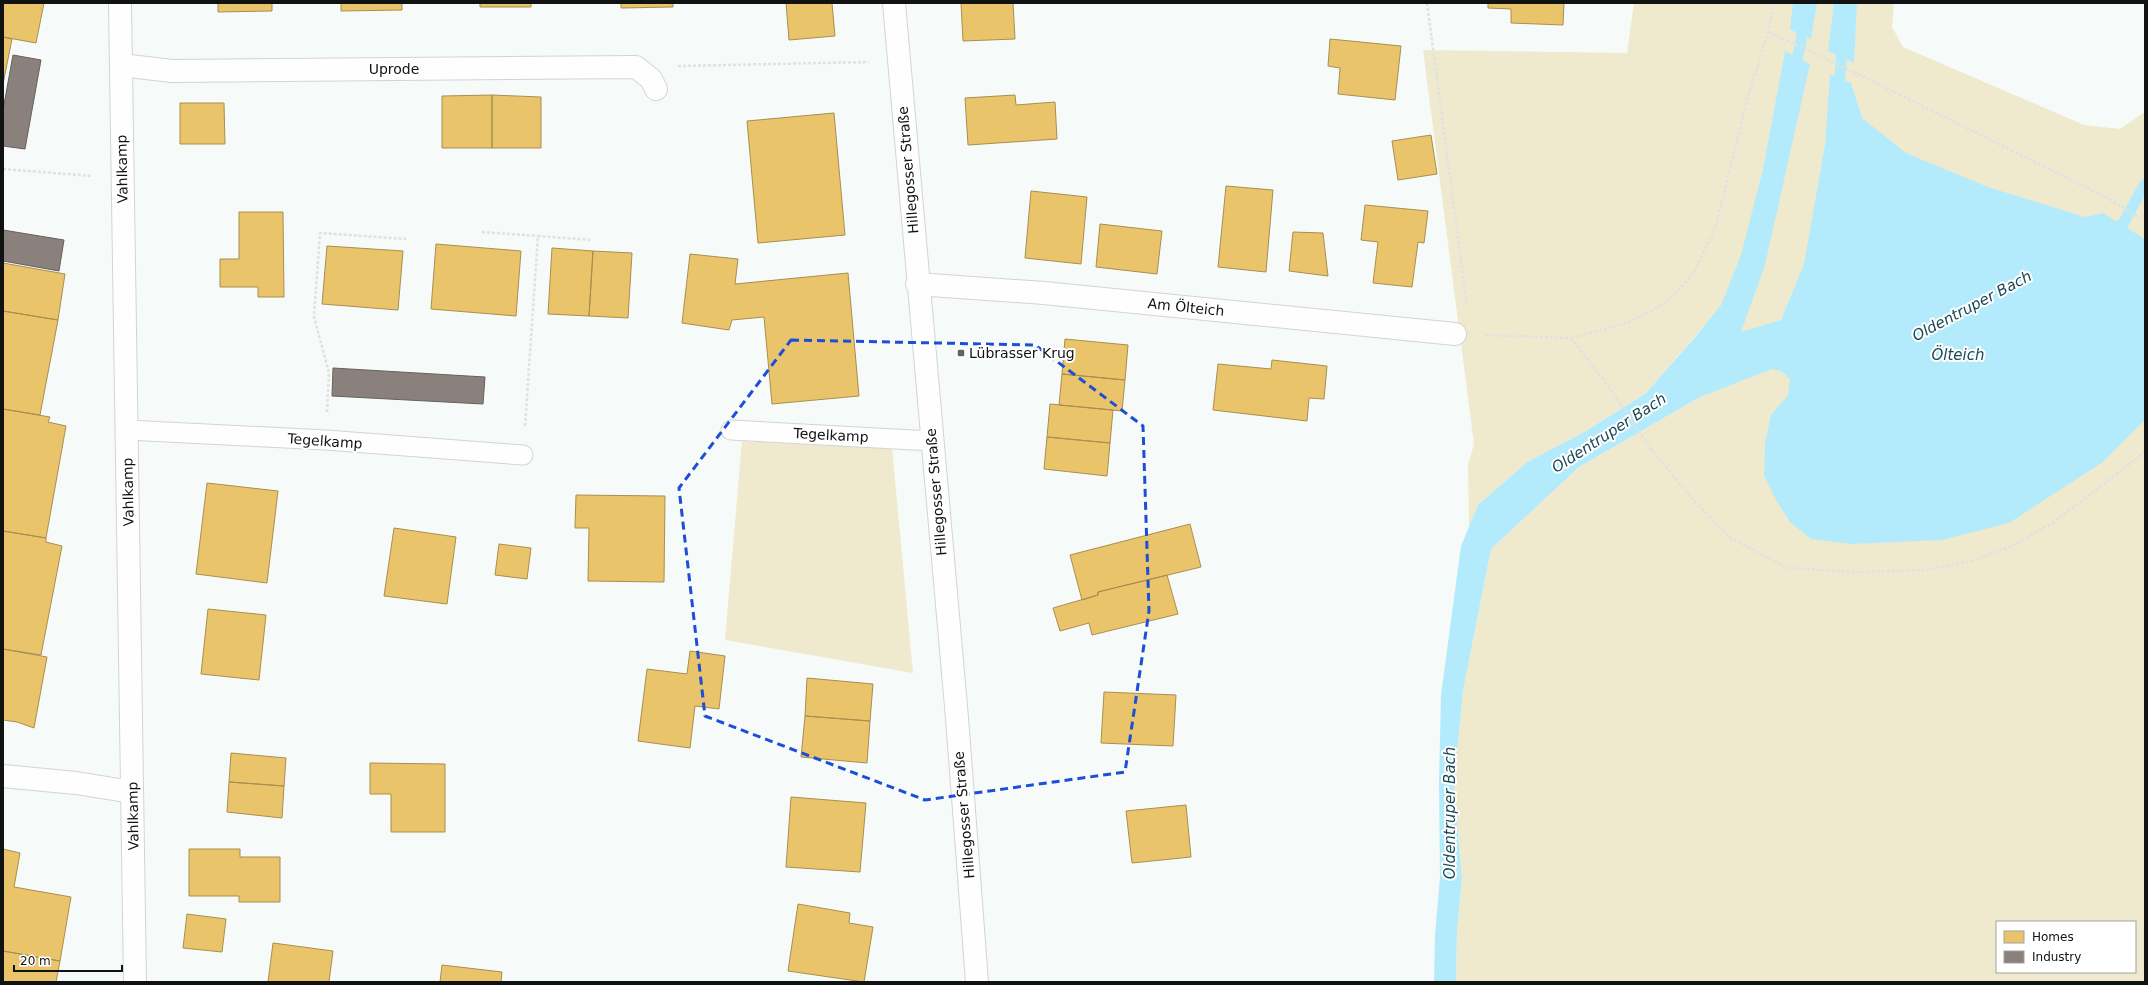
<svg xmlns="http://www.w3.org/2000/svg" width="2148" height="985" font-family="'DejaVu Sans',sans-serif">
<rect width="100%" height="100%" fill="#f6faf8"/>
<path fill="#efeace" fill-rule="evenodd" d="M1634 3H1894L1892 27 1903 47 2084 125 2120 129 2145 112V982H1456L1457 931 1462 879 1454 785 1463 691 1491 549 1579 467 1700 397 1721 306 1645 394 1584 432 1527 462 1478 505 1469 527 1468 465 1474 444 1423 50 1627 53ZM1997 922H2135V972H1997Z
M742 441 892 448 913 673 725 640Z"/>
<path fill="#b4ebfc" d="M1793 3H1817L1811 39 1801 36 1790 29Z
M1834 3H1857L1854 63 1828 51Z
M1785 51 1810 64 1765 265 1741 332 1781 320 1804 264 1825 145 1830 74 1851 83 1862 118 1906 153 1988 187 2085 217 2103 213 2145 239V420L2103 462 2009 523 1942 540 1852 544 1811 539 1790 522 1776 500 1764 475 1765 444 1771 415 1788 395 1790 379 1781 371 1772 369 1700 397 1579 467 1491 549 1463 691 1454 785 1462 879 1457 931 1456 982H1434L1435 935 1440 877 1439 780 1441 695 1461 546 1478 505 1527 462 1584 432 1645 394 1695 337 1721 305 1741 255 1763 169Z"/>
<path fill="#e9c46a" stroke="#a88f50" d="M3 3H44L36 43 3 37Z
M218 3H272V11L218 12Z
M341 3H402V10L341 11Z
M480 3H531V7H480Z
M621 3H673V7L621 8Z
M786 3H832L835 36 789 40Z
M961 3H1013L1015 39 963 41Z
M1488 3H1564L1563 25 1511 23V9L1488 8Z
M3 37 12 39 3 84Z
M1330 39 1401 46 1395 100 1338 94 1340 68 1328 66Z
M492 95V148H442V96Z
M492 95 541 97V148H492Z
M1015 95 1016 105 1055 102 1057 139 968 145 965 98Z
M180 103H224L225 144H180Z
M834 113 845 235 758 243 747 121Z
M1431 135 1437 174 1398 180 1392 141Z
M1226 186 1273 190 1266 272 1218 267Z
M1031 191 1087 197 1081 264 1025 258Z
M1365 205 1428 211 1424 243 1418 242 1412 287 1373 283 1378 242 1361 240Z
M239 212H283L284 297H258V287H220V259H239Z
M1100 224 1162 231 1157 274 1096 267Z
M1293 232 1323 233 1328 276 1289 271Z
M436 244 521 251 516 316 431 309Z
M327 246 403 251 398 310 322 304Z
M552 248 593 251 589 316 548 314Z
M593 251 632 253 628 318 589 316Z
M690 254 738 259 735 284 848 273 859 396 772 404 764 317 732 320 729 330 682 323Z
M3 263 65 274 58 320 3 311Z
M3 311 58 320 40 415 3 409Z
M1065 339 1128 345 1125 380 1062 374Z
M1272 360 1327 366 1324 399 1309 398 1307 421 1213 410 1218 364 1271 369Z
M1062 374 1125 380 1122 411 1059 405Z
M1050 404 1113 410 1110 443 1047 437Z
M3 409 50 417 48 422 66 426 46 538 3 531Z
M1047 437 1110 443 1107 476 1044 469Z
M207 483 278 491 267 583 196 574Z
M576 495 665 496 664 582 588 581 589 528H575Z
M1190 524 1201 567 1098 592V595L1082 600 1070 555Z
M394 528 456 537 447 604 384 596Z
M3 531 46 538V542L62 546 41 655 3 649Z
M499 544 531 548 527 579 495 575Z
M1167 575 1178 614 1092 635 1089 623 1060 631 1053 608 1098 595V592Z
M208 609 266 615 259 680 201 674Z
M3 649 47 657 34 728 17 722 3 720Z
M690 651 725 656 719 709 695 706 690 748 638 741 647 669 687 674Z
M807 678 873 684 870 721 805 716Z
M1104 692 1176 695 1173 746 1101 743Z
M805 716 870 721 867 763 801 757Z
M231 753 286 758 284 786 229 782Z
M370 763 445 764V832H391V794H370Z
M229 782 284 786 282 818 227 812Z
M791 797 866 803 860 872 786 867Z
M1186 805 1191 857 1132 863 1126 811Z
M3 849 20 853 14 887 71 897 60 961 3 951Z
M189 849H240V857H280V902H239V896H189Z
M798 904 850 913 849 923 873 927 864 982 788 971Z
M187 914 226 919 222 952 183 948Z
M273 943 333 951 329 982H268Z
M3 951 60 961 56 982H3Z
M442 965 502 972 501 982H440Z"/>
<path fill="#8a817c" stroke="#66605c" d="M13 55 41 60 25 149 3 146V110Z
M3 230 64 240 59 271 3 261Z
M333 368 485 377 483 404 332 396Z"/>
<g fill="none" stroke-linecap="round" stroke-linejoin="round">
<path stroke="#b4ebfc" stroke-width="11" d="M1795 72 1808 3
M1840 77 1842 44
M2110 231 2123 224 2145 184"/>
<g stroke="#d2d4d3" stroke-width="21">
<path id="service" d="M127 430 326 440 523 455
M731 430 932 441"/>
</g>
<g stroke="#d2d4d3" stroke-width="24">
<path id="minor" d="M120 3 135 982
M894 3 957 718 977 982
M121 65 172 71 636 67 651 79 656 89
M917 284 1044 293 1455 334
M3 776 76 783 132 792"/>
</g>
<path stroke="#e1e1e1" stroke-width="2.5" stroke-dasharray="3 2" stroke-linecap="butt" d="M1427 3 1467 306
M1768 32 1860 75 2109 199 2145 221
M678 66 869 62
M3 169 92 176
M482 232 538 236
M1485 335 1571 338 1627 323 1665 304 1692 275 1715 229 1749 93 1768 32 1774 3
M1571 338 1606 383 1652 450 1687 493 1729 537 1787 568 1855 572 1925 570 1972 561 2012 546 2054 522 2145 452
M327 412 329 373 314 317 320 233 406 239
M525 426 538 236 591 240"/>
<use href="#service" stroke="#fefefe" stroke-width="19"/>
<use href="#minor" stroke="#fefefe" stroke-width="22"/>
</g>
<path fill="none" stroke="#1d4ed8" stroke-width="3" stroke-dasharray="8 5" stroke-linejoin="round" d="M791 340 1035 345 1143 426 1149 611 1125 772 925 800 705 716 679 488Z"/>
<rect fill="#616462" stroke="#fff" stroke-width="1.5" x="957" y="349" width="8" height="8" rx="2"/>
<g text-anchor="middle" stroke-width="4" stroke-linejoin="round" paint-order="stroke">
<g font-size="14" fill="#111312" stroke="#fff">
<text x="394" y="74">Uprode</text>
<text transform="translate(122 169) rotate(-91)" y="5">Vahlkamp</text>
<text transform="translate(908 170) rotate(-95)" y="5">Hillegosser Straße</text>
<text transform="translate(1186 307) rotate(6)" y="5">Am Ölteich</text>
<text transform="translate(831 435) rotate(3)" y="5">Tegelkamp</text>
<text transform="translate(325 441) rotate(4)" y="5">Tegelkamp</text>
<text transform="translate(128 492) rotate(-91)" y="5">Vahlkamp</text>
<text transform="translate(936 492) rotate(-95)" y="5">Hillegosser Straße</text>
<text transform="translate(964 815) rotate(-95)" y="5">Hillegosser Straße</text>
<text transform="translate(133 816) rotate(-91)" y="5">Vahlkamp</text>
</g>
<g font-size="14" fill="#111312" stroke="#fff" text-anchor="start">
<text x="969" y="358">Lübrasser Krug</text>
</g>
<g font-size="15" font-style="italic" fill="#1c4956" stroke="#fff">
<text transform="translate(1972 306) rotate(-28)" y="5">Oldentruper Bach</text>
<text x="1958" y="360">Ölteich</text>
<text transform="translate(1609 433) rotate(-33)" y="5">Oldentruper Bach</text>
<text transform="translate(1450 813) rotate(-90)" y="5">Oldentruper Bach</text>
</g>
</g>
<rect width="2148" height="985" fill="none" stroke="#111312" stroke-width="8"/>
<rect x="1996" y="921" width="140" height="52" fill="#ffffff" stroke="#a0a1a0"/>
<rect x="2004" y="931" width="20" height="12" fill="#e9c46a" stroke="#a0a1a0"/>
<text x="2032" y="941" font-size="12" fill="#111312">Homes</text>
<rect x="2004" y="951" width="20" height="12" fill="#8a817c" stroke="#a0a1a0"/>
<text x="2032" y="961" font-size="12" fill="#111312">Industry</text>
<path d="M14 965v6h108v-6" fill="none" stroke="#111312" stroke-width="2"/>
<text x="20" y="965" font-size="12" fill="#111312" stroke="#ffffff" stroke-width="3" paint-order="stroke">20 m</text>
</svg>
